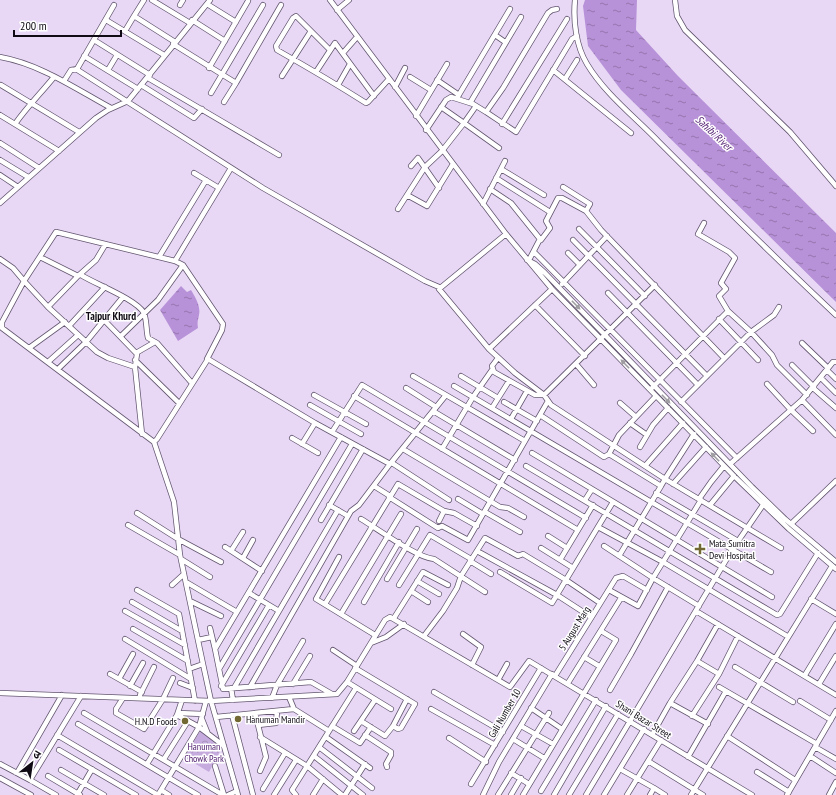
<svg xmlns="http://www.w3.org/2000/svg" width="836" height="795" font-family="'PT Sans Narrow','Noto Sans Devanagari',sans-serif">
<defs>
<pattern id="park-crowns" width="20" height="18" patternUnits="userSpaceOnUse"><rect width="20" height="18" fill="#c6acde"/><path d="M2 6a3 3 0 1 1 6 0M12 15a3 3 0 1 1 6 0" fill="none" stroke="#a993be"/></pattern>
<pattern id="water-ripples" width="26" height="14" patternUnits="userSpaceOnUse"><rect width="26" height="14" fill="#b892d8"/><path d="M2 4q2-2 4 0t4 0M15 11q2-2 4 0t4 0" fill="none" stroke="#9475ae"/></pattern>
</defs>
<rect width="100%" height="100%" fill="#e8d8f6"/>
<path fill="url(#park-crowns)" d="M201 730 223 746 209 772 184 757Z"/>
<path fill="url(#water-ripples)" d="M585 0H637L636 30 678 76 836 233V302L621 90 588 46 583 6Z
M181 286 187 292 191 290C195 297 201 306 199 315 198 320 197 322 198 328L178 341 160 310Z"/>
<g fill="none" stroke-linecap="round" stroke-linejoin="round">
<g stroke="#63566f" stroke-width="6">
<path id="minor" d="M144 0 134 16 175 42
M152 0 190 23
M330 0 506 234 552 289 734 476 789 529 836 569
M575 0C573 21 576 46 587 64 605 94 635 117 659 142 717 200 776 259 836 315
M675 0 677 16 685 30 790 132 836 186
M207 4 236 22
M180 5 183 0
M337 10 349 0
M106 20 164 55
M192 20 225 41
M125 31 134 16
M311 31 330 50
M495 35 505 42
M94 40 150 75
M173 44 236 83 281 5
M343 53 357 37
M84 56 138 89
M0 57C40 64 76 89 111 108
M209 68 248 1
M76 69 263 188 425 281 439 287
M108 70 117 55
M553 70 631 133
M316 72 335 43 374 96
M282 76 311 31 296 16 293 18 276 46 277 50C307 67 336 84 366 103L368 102 389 79
M410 77 431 90
M148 78 279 155
M565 79 577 60
M437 80 459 95
M64 81 71 70 77 69 114 5
M1 85 79 132
M141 85 194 118 202 109
M338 85 350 64
M395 87 405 68
M211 93 263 5
M457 98 510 9
M224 102 236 83
M470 103 521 17
M441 107 464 123 476 106
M486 112 516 132 572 39 577 36
M0 115 59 151
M416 116 447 64
M15 124C27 107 41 93 54 77
M502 124 567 19
M426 130 446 100 451 97 473 104 486 112 503 88 548 13 552 10 557 9
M0 143 39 168
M0 160 28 177
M411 166 418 158 439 188
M501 169 544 195
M194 173 219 188
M0 175 18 187
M496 178 550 212
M490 189 511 203 540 239 529 260
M407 195 427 206 453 164
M0 203 96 118 108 110 128 101 210 0
M483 204 505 161
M398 209 425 167 442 151 464 123 499 148
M586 211 601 230 724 358
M704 223 698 234 729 252 735 258 721 283 726 289 719 296 728 311
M579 229 645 296
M506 234 439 289 489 349 515 373 544 395 551 405 665 479 661 486 609 454
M541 240 550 228 546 221 558 198H562L586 211 590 204 563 187
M573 240 707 376
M534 252 737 458
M568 253 580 265
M40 257 78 276 96 260 105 245
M159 257 206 180
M0 259 13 268 24 281 2 322V328L154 442 174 502 180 555 203 664 211 701 238 795
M527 260 535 264 545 273 752 487 785 519 836 562
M175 261 231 168
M81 275C95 284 136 299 144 313 147 321 146 330 148 338L157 343 191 382
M562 284 607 236
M608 293 698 385
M535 305 585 356
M48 307 78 276
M719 319 758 360
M105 321 136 353 155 342
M69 326 105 287
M121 336 158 300 183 265
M802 343 828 368
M29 348 65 322
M489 349 552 289
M137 354 135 367 142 434
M498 358 492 366 494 372 535 395H544L655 285
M135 360 179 403
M48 362 78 335
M576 364 594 385
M792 365 814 387
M135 367 108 358 97 352 48 307 24 281 56 232 175 261 183 265 223 324 222 330 207 359
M58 369 86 342 123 297
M827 370 836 379
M413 376 446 395
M461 376 498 398
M821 378 836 393
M767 384 790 409 813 431
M454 386 687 523 653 578 604 546
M406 388 436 407
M652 388 728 311 751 332 772 355 777 365 807 395
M813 388 836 408
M314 395 366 424
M354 396 578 530
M802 400 836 435
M504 402 537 421
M681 402 751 332 774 315 779 307
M620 403 636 417
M310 405 361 434
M492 408 509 381
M433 411 515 460
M540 415 604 457 609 454 619 435 656 396
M511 419 527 391
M630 423 647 435
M332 432 362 385 586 518
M694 434 665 479 781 548
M292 438 318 453
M154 442 157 439 208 359 315 423 390 464 446 395 525 441
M302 444 315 423
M640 447 653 425 668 408
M403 449 500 507 508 508 524 517
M442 449 473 397 492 370
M532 453 772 597
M392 463 449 500
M730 464 802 400 833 362H836
M526 466 777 615 780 614 818 553
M645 466 683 423
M673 484 706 447
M374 486 390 496
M656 493 738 541
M389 497 438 528 442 526 468 540 548 401
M458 499 483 514
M699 499 711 482 724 466
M585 500 592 489
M701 500 687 523 771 572
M329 505 348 516
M710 505 734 476
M485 512 520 532
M137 513 178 539 221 562
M361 519C378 529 417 558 434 559L485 592
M321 520 363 449
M439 521 444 511
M791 524 836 481
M128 525 180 555
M598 527 663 562 787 636
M548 536 567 548
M225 547 262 571
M541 548 573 568
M231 551 243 532
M477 551 557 595 591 617
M619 556 661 486
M339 557 316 599 375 635
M243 558 253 540
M181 559 210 577
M560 560 593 505
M470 561 491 574
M500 572 552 603 613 502
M387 579 417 529
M417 581 439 594
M186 582 237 612
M172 585 184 574
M399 585 430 535 471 559
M137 590 179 614 195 701
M609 590 638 606 653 578 699 606
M411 591 428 602
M249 593 279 611
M811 599 836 614
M190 601 221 616
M132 602 182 631
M364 602 399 542
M325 604 398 484 444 511 454 513 477 526
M125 611 185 645
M696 611 836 695
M341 614 401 514
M394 618 423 572 448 585
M210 628 215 649
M133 629 188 661
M463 634 481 647 472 665
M424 636 443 611 457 588 461 576 485 538 518 556 523 554 566 580 600 603
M125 639 191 679
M198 640 212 637
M371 643 386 637 404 624
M333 650 357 666
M584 657 599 666
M697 661 719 674
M735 667 793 702
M355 668 415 704 401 728 398 729 393 726 385 736 361 721
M189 669 203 664
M219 669 352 444
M110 674 142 692
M805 675 836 624
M555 676 616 578 623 576 647 590
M119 679 133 654
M498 680 507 664
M347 682 391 709
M180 683 193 688
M568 683 621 598
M293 684 310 656
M819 684 836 656
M130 686 143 663
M221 686 269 605
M250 687 351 511 359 505 390 464
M719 687 817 744
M231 688 233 700
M234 688 338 510
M610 690 631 654 668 587
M434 692 503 732
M0 693 211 701 337 694 347 682 385 620 390 617 510 687 529 661 752 795
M332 694 311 682 223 689 215 649 341 437
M140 695 154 667
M289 697 294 709 329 731
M123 698 116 709V713L144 729 163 699 173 678
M272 698 277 685 303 641
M800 701 831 720
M531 708 562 729
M431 709 495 745
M84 713 223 795
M178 713 203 714
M255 713 266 757 260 771
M177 715 199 727 224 746
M232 715 253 795
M692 716 719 674 738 636
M216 717 294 709
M202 719 208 734
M78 724 198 795
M708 724 670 703 697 661 718 624
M258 725 276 723 277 711
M332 726 360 743 371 727
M393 726 407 699
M521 726 553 744
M354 731 375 700
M57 735 158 795
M365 735 391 752V755L386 764 387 767
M652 735 670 703
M727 736 795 780
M260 737 307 766 342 795
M326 737 370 768
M449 738 486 762
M513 739 544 758
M319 747 372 788
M815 747 836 759
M59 750 136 795
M314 756 363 795
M810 756 836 773
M688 757 726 691
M164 759 188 721
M648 761 703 795
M0 764 30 780
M147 764 177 715 182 700
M215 766 224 795
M620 769 654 788 650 795
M61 770 104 795
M757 772 789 792
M17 773 62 695
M511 773 529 784
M48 776 80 795
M0 778 31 795
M471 784 541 668
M654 788 665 795
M263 789 285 753
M161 790 169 795
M541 791 596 700
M56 795 30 780 81 696
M77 795 92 769
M158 795 199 727 206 701
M228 795 237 791
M274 795 296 760
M296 795 292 790 356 688
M313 795 323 779
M345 795 365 764
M483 795 499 762 552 674
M498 795 549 713
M511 795 521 778
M523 795 616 640 601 631
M554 795 606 706
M569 795 618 714
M586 795 732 550 765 502
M604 795 644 729
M627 795 661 740
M691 795 832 566
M787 795 836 711
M829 795 836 782"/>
</g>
<use href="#minor" stroke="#fff" stroke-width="4.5"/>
</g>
<defs><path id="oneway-solid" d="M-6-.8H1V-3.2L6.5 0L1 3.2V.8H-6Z"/></defs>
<g fill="#9f9da1">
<use href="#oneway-solid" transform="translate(576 305) rotate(46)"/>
<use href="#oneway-solid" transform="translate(625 364) rotate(-134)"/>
<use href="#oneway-solid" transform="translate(666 399) rotate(46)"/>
<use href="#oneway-solid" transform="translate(715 457) rotate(-134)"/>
</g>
<g fill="#726834" stroke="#fff" stroke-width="1.5">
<path d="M698 543h4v4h4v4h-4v4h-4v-4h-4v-4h4z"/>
<circle cx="238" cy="719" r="4"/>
<circle cx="185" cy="721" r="4"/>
</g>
<g text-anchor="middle" stroke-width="3" stroke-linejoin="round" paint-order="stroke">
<g font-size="10" fill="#0f0a13" stroke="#fff" text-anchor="start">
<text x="709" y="547">Mata Sumitra<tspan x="709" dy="12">Devi Hospital</tspan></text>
<text x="246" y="723">Hanuman Mandir</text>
<text x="177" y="725" text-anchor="end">H.N.D Foods</text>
</g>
<g font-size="10" fill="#0f0a13" stroke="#fff">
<text transform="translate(574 628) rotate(-58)" y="4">5 August Marg</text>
<text transform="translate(504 713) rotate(-60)" y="4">Gali Number 10</text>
<text transform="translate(644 719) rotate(32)" y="4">Shani Bazar Street</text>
</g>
<g font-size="10" fill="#4e1c6e" stroke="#fff">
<text x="204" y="750">Hanuman<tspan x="204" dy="12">Chowk Park</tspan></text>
</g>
<g font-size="11" font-style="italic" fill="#552375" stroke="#fff">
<text transform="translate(714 133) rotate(43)" y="4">Sahibi River</text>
</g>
<g font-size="11" font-weight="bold" fill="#0f0a13" stroke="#fff">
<text x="111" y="320">Tajpur Khurd</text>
</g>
</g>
<g transform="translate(32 763) rotate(30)" stroke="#ffffff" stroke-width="3" paint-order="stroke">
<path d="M0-3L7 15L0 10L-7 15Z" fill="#0f0a13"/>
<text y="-6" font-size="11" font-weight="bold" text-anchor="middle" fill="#0f0a13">उ</text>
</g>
<path d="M14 30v6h107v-6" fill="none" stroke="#0f0a13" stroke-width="2"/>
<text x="20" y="30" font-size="12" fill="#0f0a13" stroke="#ffffff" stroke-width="3" paint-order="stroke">200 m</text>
</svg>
